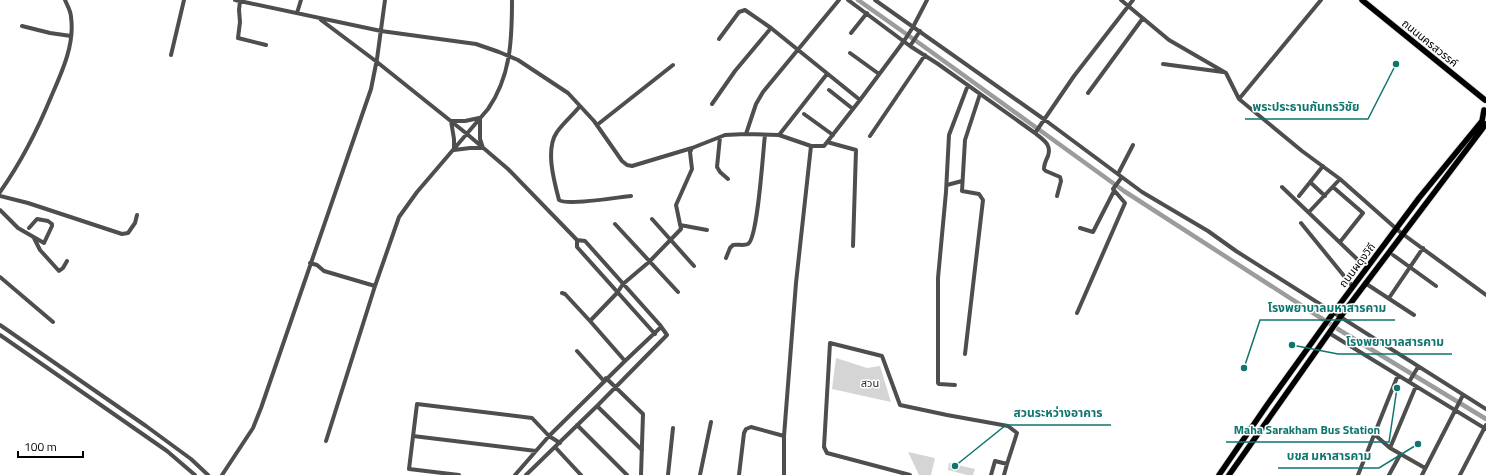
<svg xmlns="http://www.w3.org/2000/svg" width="1486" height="475" font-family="'Titillium Web','Noto Sans Thai',sans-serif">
<rect width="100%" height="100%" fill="#fff"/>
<path fill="#d5d5d5" d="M836 358 867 368 880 366 891 402 832 389Z
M908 452 935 458 931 475H919Z
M949 463 975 469 973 475H967L948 470Z"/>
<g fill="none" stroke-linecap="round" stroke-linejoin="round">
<path stroke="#9c9c9c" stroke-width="4.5" d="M858 0 919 43 1124 191 1341 331 1486 419"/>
<g stroke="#dbdbdb" stroke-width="7">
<path id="major" d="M1362 0 1485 100
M1219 475 1267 405 1331 316 1419 198 1482 121 1484 110
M1229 475 1341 316 1486 124"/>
</g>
<path stroke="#4e4e4e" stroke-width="4" d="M235 0 381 31 476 44 499 52 518 60 568 93 594 121 622 161 627 165 632 166 692 148
M848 0 910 46 938 64 1035 133C1043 140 1052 144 1048 156 1046 160 1044 164 1044 169L1046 171 1060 177 1061 181 1057 196
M875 0 1045 120 1142 192 1208 231 1236 251 1486 409
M1121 0 1169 40 1226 73 1239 99 1302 151 1340 179 1400 232 1486 295
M240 1 239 10 240 22 238 38 266 45
M297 13 301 0
M321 20 377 62 467 134 508 169 577 240
M22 26 50 33 71 36
M851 33 867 13
M719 39 739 12 745 10 771 28
M910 46 920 31
M850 53 879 74
M171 55 184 0
M1163 64 1223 72
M829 90 853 109
M1088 93 1143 18
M1239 99 1321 0
M712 104 735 71 771 28 860 100
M580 106C573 115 563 123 557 132 545 149 554 181 559 200 567 206 619 197 631 196
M804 114 833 135
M597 125 673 65
M1035 133 1074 76 1133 0
M746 134 756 104 763 92 839 0
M779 135 827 74
M870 136 925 55
M720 137 717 167 720 172 728 179
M827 142 856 150 853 246
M454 149V139L451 121H465L479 118
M454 150 470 148H483L480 139V119
M1118 174 1133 145
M1310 182 1325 196
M947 185 962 181
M1282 187 1357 259
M1333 187 1363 213 1340 242
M0 192C22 161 37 131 51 97 62 72 75 44 71 17 71 11 67 5 65 0
M0 196 28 203 122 234 128 233 135 223 137 215
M1299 196 1323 166
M0 210 18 228 44 243 52 226V224L48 221 37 219 29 228
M1309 212 1340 179
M652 219 694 266
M1301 223 1353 287
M615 224 678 292
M680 225 707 230
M1080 228 1093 232 1114 191
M34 238 40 250 59 271 63 268 67 261
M1393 255 1436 286
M726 258 730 248 733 245C737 244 744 246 748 244 758 238 763 150 765 135
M310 263 317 265 324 271 375 286
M0 277 53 322
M1365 283 1414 315
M562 293 565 294 590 321
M1389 298 1423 248
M1077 313 1125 203 1113 189 1122 177
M0 325 146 426 191 459 208 475
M661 327 625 361 590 321 617 293 623 284 649 262 681 229 676 205 692 169 690 152 692 148 725 135 746 134 779 135 811 146H824L860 100 904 41 913 27 927 0
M1329 333 1486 429
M0 335 167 451 195 475
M577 351 604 381
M965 354 983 200 979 194 962 191 965 140 980 94
M606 378 643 414 641 475
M1409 382 1418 367
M955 385 939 384 938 383V278L946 192 949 135 968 85
M597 406 642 450
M577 425 627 475
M1374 434 1390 448 1416 386
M413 436 536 451
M326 441 375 286 399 217 417 192 488 109C511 76 512 39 512 0
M555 447 581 475
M1390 448 1425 468
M222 475 253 428 261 408 371 89 377 59 385 0
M459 475 409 469 417 404 532 418 549 436 625 361
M515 475 549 436 560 443
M526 475 597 406 667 335 660 325 585 241 577 240V247L655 334
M668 475 673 428
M700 475 711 422
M739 475 744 433 746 429 751 427 784 436
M784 475V436L796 283 811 146
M910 475 827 453 824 447 830 343 882 356 900 405 947 415 1008 426 1017 433 1007 464
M991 475 995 461 1007 464 1004 475
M1358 475 1398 375
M1389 475 1400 455
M1422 475 1463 395
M1460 475 1486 425"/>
<use href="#major" stroke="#000" stroke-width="5.5"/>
</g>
<g text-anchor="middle" stroke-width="3" stroke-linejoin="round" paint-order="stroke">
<g font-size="11" fill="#000" stroke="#fff">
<text transform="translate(1430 43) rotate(39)" y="4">ถนนนครสวรรค์</text>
<text transform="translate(1357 265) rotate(-53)" y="4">ถนนผดุงวิถี</text>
</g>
<g font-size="11" fill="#2c2c2c" stroke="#fff">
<text x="870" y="387">สวน</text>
</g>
</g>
<path fill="none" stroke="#0f766e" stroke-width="1.5" d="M1396 64L1368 119H1245M1244 368L1260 320H1395M1292 345L1338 354H1452M955 466L1006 425H1111M1397 388L1389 442H1226M1418 444L1379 468H1278"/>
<g fill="#0f766e" stroke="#fff" stroke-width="1.5">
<circle cx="1396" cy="64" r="4"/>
<circle cx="1244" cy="368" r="4"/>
<circle cx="1292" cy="345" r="4"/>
<circle cx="955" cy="466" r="4"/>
<circle cx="1397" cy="388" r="4"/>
<circle cx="1418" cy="444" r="4"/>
</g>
<g font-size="12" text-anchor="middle" font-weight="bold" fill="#0f766e" stroke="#fff" stroke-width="3" stroke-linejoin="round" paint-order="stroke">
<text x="1306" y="111">พระประธานกันทรวิชัย</text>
<text x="1327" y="312">โรงพยาบาลมหาสารคาม</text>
<text x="1395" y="346">โรงพยาบาลสารคาม</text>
<text x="1058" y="417">สวนระหว่างอาคาร</text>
<text x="1307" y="434">Maha Sarakham Bus Station</text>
<text x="1329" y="460">บขส มหาสารคาม</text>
</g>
<path d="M18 451v6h65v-6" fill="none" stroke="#000000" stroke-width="2"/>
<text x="24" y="451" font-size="12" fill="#000000" stroke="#ffffff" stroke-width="3" paint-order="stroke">100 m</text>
</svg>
